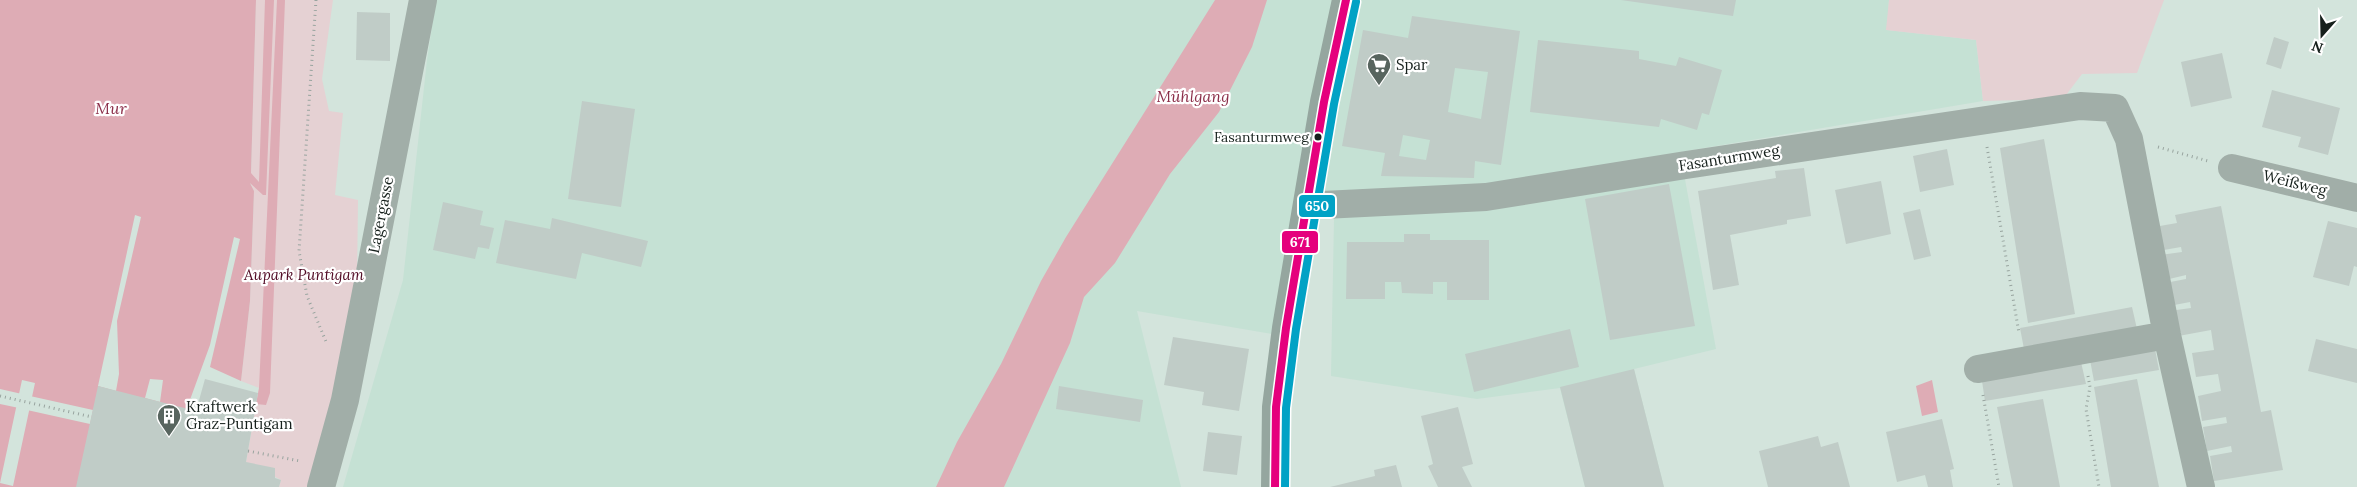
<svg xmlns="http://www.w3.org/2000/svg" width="2357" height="487" font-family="Lora,serif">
<rect width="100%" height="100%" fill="#d3e4dc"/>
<path fill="#c5e1d4" d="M436 0H1889L1887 30 1976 40 1983 101 1680 152 1716 349 1634 369 1664 487H1585L1560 388 1477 399 1331 376 1334 219 1309 203 1290 337 1137 311 1181 487H343L403 280 427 60Z"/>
<path fill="#e5d1d3" d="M256 0H333L322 79 329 111 343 113 335 195 358 200 357 282 334 399 307 487H279L281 480 246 462 259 388 241 381 250 301 254 191 249 180 251 173Z
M1889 0H2164L2137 73 2082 74 2063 99 1983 101 1976 40 1886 30Z"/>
<path fill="#deacb5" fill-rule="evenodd" d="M0 0H256L251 173 259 182 265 0H274L266 195H263L250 183 254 191 250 301 241 381 210 367 240 239 234 237 210 345 187 408 179 487H0V483L13 486 35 383 22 380 0 483ZM135 215 141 217 117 321 119 374 116 391 98 386ZM150 379 163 380 160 402 145 398Z
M277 0H285L270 393 266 405 256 404 259 388Z
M1215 0H1267L1252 47 1219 112 1170 174 1115 263 1084 297 1070 343 1004 487H936L957 442 1001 364 1041 281 1066 237Z
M1932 380 1938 412 1922 416 1916 386Z"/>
<path fill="#d3e4dc" d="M0 389 22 394 19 408 0 404Z
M30 396 93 410 90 424 27 410Z"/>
<path fill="#c0ccc7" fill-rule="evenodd" d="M1621 0H1736L1733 16Z
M357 12 390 13V61L356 60Z
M1412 16 1520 31 1501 165 1475 161 1474 178 1381 176 1385 153 1342 146 1363 30 1408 38ZM1455 68 1488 72 1481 119 1448 112ZM1403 135 1430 140 1426 160 1399 156Z
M2274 37 2289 42 2281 69 2266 64Z
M1538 40 1639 51V59L1676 66 1679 57 1722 70 1709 115 1702 113 1697 130 1661 119 1659 127 1530 112Z
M2222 53 2232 98 2191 107 2181 62Z
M2272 90 2340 108 2328 155 2298 147 2301 137 2262 127Z
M582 101 635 109 621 207 568 199Z
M2044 139 2075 314 2028 323 2000 148Z
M1947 149 1954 185 1920 192 1913 156Z
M1804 168 1811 216 1787 220V224L1730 235 1739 285 1713 290 1698 191 1776 178 1775 171Z
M1881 181 1891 234 1846 244 1835 190Z
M1669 184 1695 326 1610 340 1585 199Z
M443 202 483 211 480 225 494 228 489 249 478 247 475 259 433 250Z
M2221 206 2261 412 2271 410 2283 470 2214 481 2210 456 2232 452 2231 446 2207 451 2203 427 2227 423 2226 417 2202 421 2198 396 2221 391 2218 374 2196 377 2192 353 2214 350 2211 330 2173 337 2169 311 2191 308 2190 302 2169 306 2165 283 2186 279V275L2165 280 2160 255 2182 252 2181 247 2158 251 2154 227 2177 223 2175 215Z
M1920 209 1931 256 1914 260 1903 213Z
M552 218 648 241 641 267 582 253 576 279 496 263 505 220 550 229Z
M2328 221 2357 228V267L2354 266 2349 286 2313 277Z
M1404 234H1430V240H1489V300H1447V282H1433V294L1402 293 1401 282H1385V299H1346L1347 242H1404Z
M2132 307 2137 329 2024 349 2020 328Z
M1570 329 1579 367 1474 392 1465 354Z
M1173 337 1249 349 1239 411 1202 405 1204 392 1164 385Z
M2316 339 2357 349V383L2308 371Z
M2155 349 2159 370 2094 381 2090 360Z
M2081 362 2086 384 1985 401 1982 381Z
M1634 369 1664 487H1585L1560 387Z
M205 379 258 393 246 462 275 468V478L281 480 279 487H76L98 386 196 411Z
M2137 379 2159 487H2111L2094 387Z
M1059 386 1143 400 1140 422 1056 409Z
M2043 399 2060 487H2013L1997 407Z
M1458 407 1473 464 1462 467 1472 487H1438L1428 466 1433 464 1421 416Z
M1942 419 1954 469 1950 470 1953 487H1928L1925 475 1897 482 1886 432Z
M1208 432 1242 436 1237 475 1203 471Z
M1818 436 1821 447 1838 442 1850 487H1768L1759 451Z
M1396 465 1402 487H1330L1375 476 1374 470Z"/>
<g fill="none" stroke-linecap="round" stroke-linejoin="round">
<path stroke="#98a49f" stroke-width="3" stroke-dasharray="1 4" stroke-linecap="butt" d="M316 0 299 251 307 296 327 344
M1987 147 2019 333
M2158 147 2208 161
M2088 376 2090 387 2086 409 2099 487
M1983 395 1999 487
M0 396 92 417
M248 451 300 461"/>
<path stroke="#a1aea8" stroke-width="28" d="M2232 168 2357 198
M1309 203 1323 205 1486 197 1686 165 2080 106 2115 108 2129 139 2167 335 2201 487
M1978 369 2167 335
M321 487 345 400 423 0"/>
<path stroke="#95a69f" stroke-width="28" d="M1275 487 1276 407 1286 328 1324 102 1346 0"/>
<g stroke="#fff" stroke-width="11">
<path id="bus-1" d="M1275 487 1276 407 1286 328 1324 102 1346 0"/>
</g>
<g stroke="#fff" stroke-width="11">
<path id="bus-2" d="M1285 487 1286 408 1296 329 1334 104 1356 2"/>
</g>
<use href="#bus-1" stroke="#e5007d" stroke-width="8"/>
<use href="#bus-2" stroke="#01a2c5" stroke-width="8"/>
</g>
<defs>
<g id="supermarket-pin" transform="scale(1.25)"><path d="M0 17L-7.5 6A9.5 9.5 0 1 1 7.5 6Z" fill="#58655f" stroke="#fff"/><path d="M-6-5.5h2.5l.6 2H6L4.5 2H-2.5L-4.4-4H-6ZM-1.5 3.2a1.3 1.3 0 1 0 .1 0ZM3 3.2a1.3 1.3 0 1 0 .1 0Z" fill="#fff"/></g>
<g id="building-pin" transform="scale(1.25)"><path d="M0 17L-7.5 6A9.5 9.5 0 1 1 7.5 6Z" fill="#58655f" stroke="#fff"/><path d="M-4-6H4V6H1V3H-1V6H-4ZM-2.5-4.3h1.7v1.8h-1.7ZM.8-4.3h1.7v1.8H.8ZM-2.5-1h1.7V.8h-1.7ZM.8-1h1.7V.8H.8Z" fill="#fff"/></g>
</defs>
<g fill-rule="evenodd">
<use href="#supermarket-pin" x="1379" y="65"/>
<use href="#building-pin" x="169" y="416"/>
</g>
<circle fill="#16201c" stroke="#fff" stroke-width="2" cx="1318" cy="137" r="4.5"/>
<g text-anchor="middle" stroke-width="4.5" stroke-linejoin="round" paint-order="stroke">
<g font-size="14" fill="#16201c" stroke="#fff" text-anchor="end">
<text x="1309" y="142">Fasanturmweg</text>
</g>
<g font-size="15" fill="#16201c" stroke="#fff" text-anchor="start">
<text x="1396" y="70">Spar</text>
<text x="186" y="412">Kraftwerk<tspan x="186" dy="17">Graz-Puntigam</tspan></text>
</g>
<g font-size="15" fill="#16201c" stroke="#fff">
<text transform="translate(1729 158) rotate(-9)" y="5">Fasanturmweg</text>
<text transform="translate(2295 183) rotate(14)" y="5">Weißweg</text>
<text transform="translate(381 215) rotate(-79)" y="5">Lagergasse</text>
</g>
<g font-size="15" font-style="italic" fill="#500923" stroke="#fff">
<text x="304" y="280">Aupark Puntigam</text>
</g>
<g font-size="16" font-style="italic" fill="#8c2f4a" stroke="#fff">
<text x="1193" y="102">Mühlgang</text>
<text x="111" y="114">Mur</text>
</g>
</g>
<g stroke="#fff" stroke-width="2">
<rect x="1298" y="194" width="38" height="24" rx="5" fill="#01a2c5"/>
<rect x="1281" y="230" width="38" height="24" rx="5" fill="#e5007d"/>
</g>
<g font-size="14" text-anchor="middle" font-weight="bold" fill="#fff">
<text x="1317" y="211">650</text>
<text x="1300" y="247">671</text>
</g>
<g transform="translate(2322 35) rotate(200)" stroke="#ffffff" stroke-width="4" paint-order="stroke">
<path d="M0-4L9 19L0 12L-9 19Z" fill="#16201c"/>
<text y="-8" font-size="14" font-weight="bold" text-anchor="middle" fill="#16201c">N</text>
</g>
</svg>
